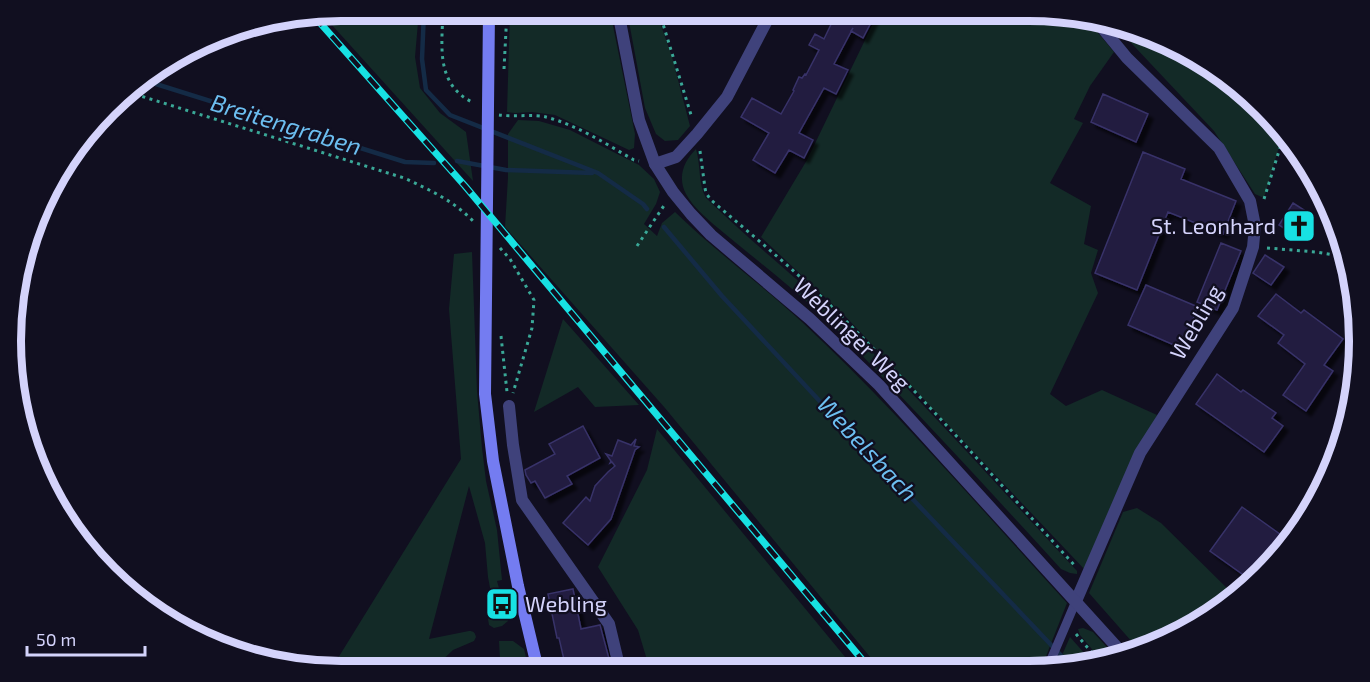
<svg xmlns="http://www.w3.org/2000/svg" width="1370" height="682" font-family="'Exo 2',sans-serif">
<defs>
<filter id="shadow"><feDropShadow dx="5" dy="5" stdDeviation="1.5" flood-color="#0009"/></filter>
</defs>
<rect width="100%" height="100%" fill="#110f20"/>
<path fill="#132a27" d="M341 11H419L415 57 420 88 440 113 466 132 473 181 322 14Z
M510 11H610L635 134 634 148 629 150 555 115 532 112 515 113 507 112Z
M627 11H656L672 57 690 126 678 140 665 141 656 134 645 108Z
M879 11H1050L1089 22 1114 52 1090 86 1074 119 1083 123 1050 183 1091 206 1084 244 1098 250 1091 273 1098 293 1050 394 1066 406 1102 390 1157 415 1086 571 846 317 761 237 807 160Z
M1118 29 1175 44 1277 123 1283 133 1264 198 1255 194 1214 131Z
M518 120 539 121 570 130 639 165 654 179 660 192 656 204 644 224 657 236 662 223 675 212C715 251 761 284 802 322 896 410 980 508 1067 603L1041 669H880L665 408 505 227 508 177V134Z
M696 149C701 165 698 184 706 198 746 237 790 272 831 311 916 394 996 484 1077 571V574L1070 573 1061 569C1005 508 949 446 891 386 866 360 842 333 814 308 785 282 754 258 724 233 711 222 694 209 686 194 677 177 684 161 696 149Z
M472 252 477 391 482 448 486 481 497 530 502 580 497 581 508 621 502 626 494 628 489 625 488 619 494 609 488 577 485 543 469 486 429 639 469 631C474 631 475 633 476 637L474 641 453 650 433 669 420 664 417 671H330L461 459 449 309 454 254Z
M563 319 639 405 595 407 578 387 534 412Z
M657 429 855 669 650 670 638 630 598 567 647 470Z
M1137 508 1161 523 1236 597 1230 603 1155 646 1140 651 1089 593 1123 512Z
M1083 628 1093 632 1116 657 1102 661 1080 635 1078 629Z
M1070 637 1093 663 1072 669H1056Z
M499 641H513L524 649 529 670H511L510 659H500Z"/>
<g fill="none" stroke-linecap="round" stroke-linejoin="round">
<path stroke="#142b46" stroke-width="4.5" d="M424 11 422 59 426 90 450 115 598 173 643 204 647 209
M140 79 405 162 434 163
M457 161 506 170 592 173
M664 227 722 296 828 410 1073 668"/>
</g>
<path fill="#211d3f" stroke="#383269" stroke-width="1.5" filter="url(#shadow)" d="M861 11H877L863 38 851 31 853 28 834 64 848 70 836 94 824 88 799 133 813 140 804 158 789 150 775 173 753 160 769 133 741 117 752 98 781 114 794 91 793 90 799 77 802 78 805 74 806 75 819 50 809 45 815 34 824 39 836 14 855 24Z
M1103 94 1148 114 1136 142 1091 122Z
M1143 152 1185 169 1181 179 1236 201 1223 234 1168 212 1137 290 1095 273Z
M1293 203 1304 210 1299 217 1305 221 1307 228 1303 235 1296 236 1279 225Z
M1221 243 1241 251 1217 310 1197 302Z
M1265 255 1284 267 1271 285 1253 273Z
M1146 285 1198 307 1181 348 1128 325Z
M1276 294 1301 313 1304 310 1343 339 1324 365 1333 371 1306 411 1283 395 1305 364 1278 343 1284 335 1258 316Z
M1217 374 1241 392 1243 390 1276 413 1272 418 1283 426 1264 452 1196 404Z
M583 426 600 458 567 476 572 484 545 498 535 481 531 483 526 475 525 470 555 454 549 444Z
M636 439 634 446 639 447 635 450 611 519 588 545 563 523 586 497 590 501 595 486 608 472 615 466 612 462 610 463 611 461 606 454 612 456 618 440 631 445Z
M1242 507 1291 542 1252 581 1210 551Z
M573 589 581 629 600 625 612 670H585L583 660 565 664 559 638H557L548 594Z"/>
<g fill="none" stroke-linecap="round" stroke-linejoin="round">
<path stroke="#3aa897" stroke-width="3" stroke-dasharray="3 4.5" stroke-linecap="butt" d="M443 11C442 46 435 85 474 103
M659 11 692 118
M504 69 507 11
M128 92 404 178C430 190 454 201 474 222
M499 115C513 117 534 114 546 117 577 125 606 144 634 160L639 161
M700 151 705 188 706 193 711 200C753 236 796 271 835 310 918 392 997 480 1076 567
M1264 199 1284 135
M637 246 665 204
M500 248 510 259 534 300 532 328 513 393
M1267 248 1316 252 1345 257
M501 336 507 392
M1076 634 1099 661"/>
<path stroke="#3f427b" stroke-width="9" d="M1047 669 1076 601"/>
<path stroke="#3f427b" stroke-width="12" d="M655 164 676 157 697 134 727 97 772 11
M509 406 513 445 522 500 609 624 620 670
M1076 601 1140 453 1233 308 1253 247 1255 226 1250 201 1219 148 1127 58 1099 24"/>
<path stroke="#3f427b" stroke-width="12" d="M618 11 639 120 655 164 673 192 691 214 711 235 810 319 879 385 1124 655"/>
<path stroke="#747cf1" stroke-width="12" d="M489 11 485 394 493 461 518 586 538 670"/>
<g stroke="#17e1e3" stroke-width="7">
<path id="rail" d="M313 15 465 186 870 669"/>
</g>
<use href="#rail" stroke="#110f20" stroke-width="4.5" stroke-dasharray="14" stroke-linecap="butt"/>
</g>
<defs>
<g id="church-square" transform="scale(1.725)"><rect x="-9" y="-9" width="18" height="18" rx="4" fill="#17e1e3" stroke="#110f20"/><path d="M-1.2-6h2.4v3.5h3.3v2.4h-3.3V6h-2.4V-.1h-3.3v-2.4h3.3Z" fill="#111"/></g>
<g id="bus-square" transform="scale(1.725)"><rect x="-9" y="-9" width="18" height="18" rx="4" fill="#17e1e3" stroke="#110f20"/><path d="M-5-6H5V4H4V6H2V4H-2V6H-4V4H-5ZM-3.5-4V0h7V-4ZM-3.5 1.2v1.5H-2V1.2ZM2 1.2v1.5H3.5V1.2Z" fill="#111"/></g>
</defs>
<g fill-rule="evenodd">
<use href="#church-square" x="1299" y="226"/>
<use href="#bus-square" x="502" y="604"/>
</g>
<g text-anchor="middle" stroke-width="4.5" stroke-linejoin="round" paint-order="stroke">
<g font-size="22" fill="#d4d3fb" stroke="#110f20" text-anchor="end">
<text x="1276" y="234">St. Leonhard</text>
<text x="525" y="612" text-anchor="start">Webling</text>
</g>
<g font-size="22" fill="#d4d3fb" stroke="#110f20">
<text transform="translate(1196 322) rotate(-60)" y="8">Webling</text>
<text transform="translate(852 334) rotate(44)" y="8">Weblinger Weg</text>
</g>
<g font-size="24" font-style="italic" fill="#6cbef0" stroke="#110f20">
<text transform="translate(286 125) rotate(17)" y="8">Breitengraben</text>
<text transform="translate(867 449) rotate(47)" y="8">Webelsbach</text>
</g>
</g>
<path d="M0 0H1370V682H0ZM341 21H1029A320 320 0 0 1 1349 341V341A320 320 0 0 1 1029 661H341A320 320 0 0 1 21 341V341A320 320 0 0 1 341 21Z" fill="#110f20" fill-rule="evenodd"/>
<path fill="none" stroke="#d4d3fb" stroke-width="8" d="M341 21H1029A320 320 0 0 1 1349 341V341A320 320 0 0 1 1029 661H341A320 320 0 0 1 21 341V341A320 320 0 0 1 341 21Z"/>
<path d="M27 646v9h118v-9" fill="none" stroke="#d4d3fb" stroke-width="3"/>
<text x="36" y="646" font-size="18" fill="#d4d3fb" stroke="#110f20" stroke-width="4.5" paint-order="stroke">50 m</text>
</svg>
